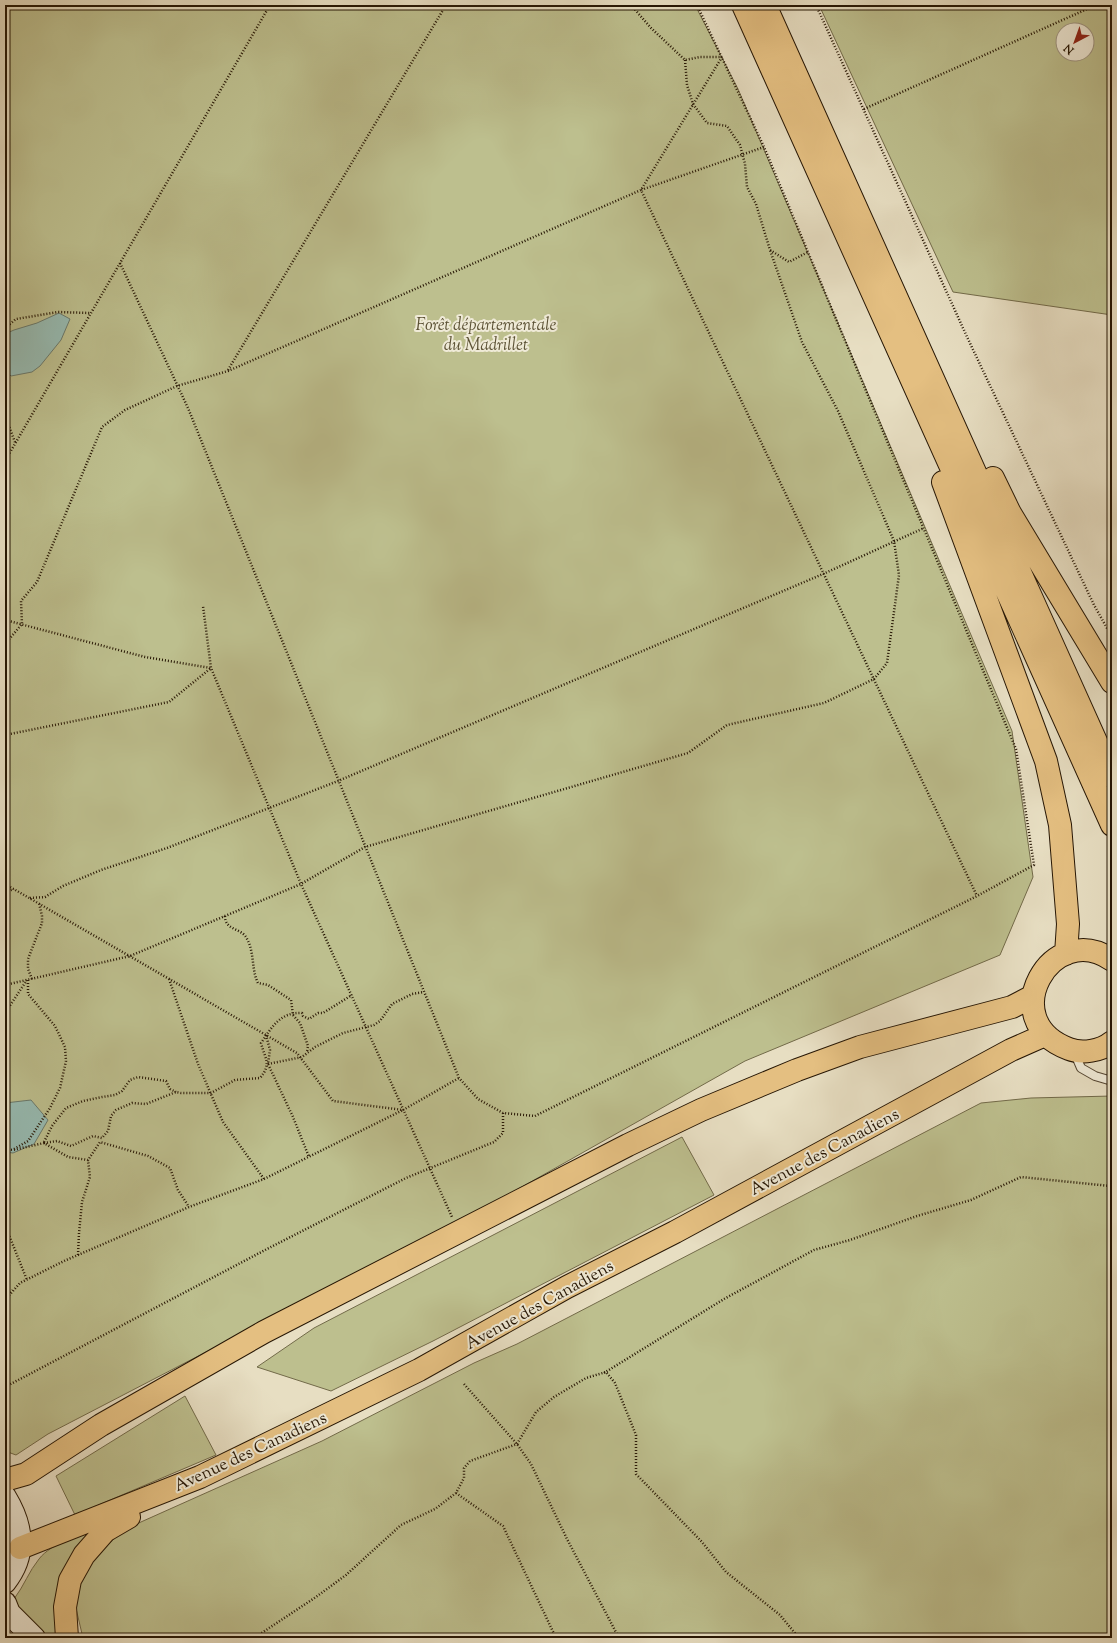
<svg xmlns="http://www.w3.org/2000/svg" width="1117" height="1643" font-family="'Sorts Mill Goudy',serif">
<rect width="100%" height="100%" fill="#e7dec2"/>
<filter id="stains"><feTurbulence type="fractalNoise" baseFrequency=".005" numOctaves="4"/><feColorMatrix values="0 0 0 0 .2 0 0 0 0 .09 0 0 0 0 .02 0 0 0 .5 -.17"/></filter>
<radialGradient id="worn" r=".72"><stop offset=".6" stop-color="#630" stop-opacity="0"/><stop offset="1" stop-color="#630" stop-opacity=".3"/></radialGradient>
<path fill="#bdbf8e" stroke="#726a49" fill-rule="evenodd" d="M5 5H695L738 89 1012 731 1033 877 1000 955 745 1061 497 1201 48 1434 16 1455 5 1451Z
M819 5H1112V315L953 292ZM1063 30H1087V54H1063Z
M1112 1096V1638H83L74 1600 87 1565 123 1530 322 1441 474 1363 517 1344 981 1103 1031 1098Z
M682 1137 714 1195 433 1341 331 1391 257 1367 314 1328Z
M185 1396 216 1455 75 1515 56 1476Z
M101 1525 61 1638H47L19 1611 14 1599C24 1586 29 1571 39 1559 51 1543 83 1534 101 1525Z"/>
<path fill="#97bcb3" stroke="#6a7a6d" d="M59 313 70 319 61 340 40 366 32 372 11 376 5 370V334L14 330 37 323Z
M31 1100 48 1120 34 1144 13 1153 5 1152V1103Z"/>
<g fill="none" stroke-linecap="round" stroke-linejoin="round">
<g stroke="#564834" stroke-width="10">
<path id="lane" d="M1075 1054 1081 1068 1095 1076 1112 1081"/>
</g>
<g stroke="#261604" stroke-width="24">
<path id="secondary" d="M5 1497C22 1525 27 1554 5 1582
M5 1603 9 1613 34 1638"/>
</g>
<g stroke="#261604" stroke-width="24">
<path id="highway" d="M743 5 1112 825
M765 5 1112 777
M993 478 1010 513 1112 682
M943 482 1046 761 1060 825 1068 924 1066 954
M1112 960C1052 918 993 1021 1069 1049 1082 1054 1101 1051 1112 1042
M5 1480 26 1474 101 1425 264 1332 628 1145 701 1110 797 1070 860 1047 1012 1007 1033 996
M20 1548 200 1477 419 1370 567 1287 675 1232 1011 1050 1045 1035
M67 1638 65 1607 70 1580 84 1555 105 1531 129 1517"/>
</g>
<path stroke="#261604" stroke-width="2.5" stroke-dasharray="1 2" stroke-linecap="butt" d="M631 5 651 28 685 60 700 57H722
M816 5 968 339 1094 605 1112 637
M722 57 641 190 764 147
M685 60 687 85 693 104 707 123 727 126 740 145 745 164 747 187 756 204 770 250 789 262 808 252
M864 109 1096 5
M120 263 188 408 459 1078 478 1099 503 1113 535 1116 977 896 1034 865 1016 749 764 147 697 5
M5 328 16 319 58 312 90 313
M228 370 446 5
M5 416 15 442
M5 461 270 5
M5 620 145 657 211 668 301 884 452 1217
M5 644 22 624 21 601 37 582 102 427 125 410 177 386 228 371 641 190 977 896
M5 735 169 702 211 668 203 606
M5 884 297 1053 333 1101 403 1110 459 1078
M5 892 14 889
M30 898 45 897 63 886 101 870 167 848 338 781 823 574 924 528
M225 916C225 930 240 928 246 937 255 952 251 969 258 983L268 985 291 1000 293 1015 300 1023 308 1046 307 1052
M32 979 28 969V959L42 923V916L39 903
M169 979 198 1064 223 1122 264 1179
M5 985 130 956 301 884 365 847 688 753 727 725 824 703 874 679 887 663 899 575 894 541 838 411 802 342 770 250
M5 1013 27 980
M266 1035 270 1050 268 1064 293 1117 309 1157
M268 1064 302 1057 315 1047 343 1033 374 1025 380 1021 392 1004 412 994 424 992
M44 1142 52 1126 66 1108 83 1101 102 1097 115 1095 122 1091 130 1080 138 1077 166 1081 170 1089 176 1092
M44 1143 57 1141 71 1146 93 1136 102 1138 108 1131 111 1116 116 1110 132 1103 146 1104 176 1092 181 1093H211L235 1080 260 1078C272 1064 265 1059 261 1043 272 1027 280 1012 302 1013L303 1016 309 1019 318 1013H323L352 995
M5 1149 13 1150 44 1143 68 1157 88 1160 100 1142 148 1156 170 1168 178 1190 189 1207
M14 1149 28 1141 50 1108 60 1088 66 1061 65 1047 55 1026 28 994V980
M5 1225 27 1280
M78 1255 79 1233 82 1202 90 1177 88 1160
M5 1296 12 1290
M5 1300 20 1283 64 1261 189 1207 264 1179 403 1110
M604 1373 724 1299 814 1250 850 1240 917 1216 971 1200 1021 1177 1110 1186 1112 1187
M464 1384 517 1444 531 1464 567 1539 619 1638
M5 1387 267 1249 406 1178 494 1142 503 1133V1113
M456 1493 503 1526 556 1638
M254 1638 316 1597 346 1575 401 1525 435 1509 456 1493 464 1478V1468L470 1461 517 1444 536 1412 554 1397 586 1378 606 1372 615 1383 636 1435V1474L702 1542 726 1572 780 1615 799 1638"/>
<use href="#lane" stroke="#efead7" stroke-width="8"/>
<use href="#secondary" stroke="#efead7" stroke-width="22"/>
<use href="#highway" stroke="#e4bf81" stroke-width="22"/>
</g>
<g text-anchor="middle" stroke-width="4" stroke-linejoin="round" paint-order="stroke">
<g font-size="17" font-style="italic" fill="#5b5134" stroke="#efead7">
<text x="486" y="330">Forêt départementale<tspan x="486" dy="20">du Madrillet</tspan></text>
</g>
<g font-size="17" fill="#261604" stroke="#efead7">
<text transform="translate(824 1151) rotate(-28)" y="6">Avenue des Canadiens</text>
<text transform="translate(539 1304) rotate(-29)" y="6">Avenue des Canadiens</text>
<text transform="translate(250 1451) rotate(-25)" y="6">Avenue des Canadiens</text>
</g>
</g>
<rect width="1117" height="1643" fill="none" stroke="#e7dec2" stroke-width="20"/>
<rect x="6" y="6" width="1105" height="1631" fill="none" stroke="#261604" stroke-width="2"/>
<rect x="10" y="10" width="1097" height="1623" fill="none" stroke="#261604"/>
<g transform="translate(1075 42) rotate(221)"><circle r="19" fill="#efead7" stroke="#9f9583"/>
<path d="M0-3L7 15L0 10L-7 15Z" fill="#8f2418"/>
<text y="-6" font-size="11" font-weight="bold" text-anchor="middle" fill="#261604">N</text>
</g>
<rect width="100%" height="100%" filter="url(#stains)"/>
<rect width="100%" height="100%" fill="url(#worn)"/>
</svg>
